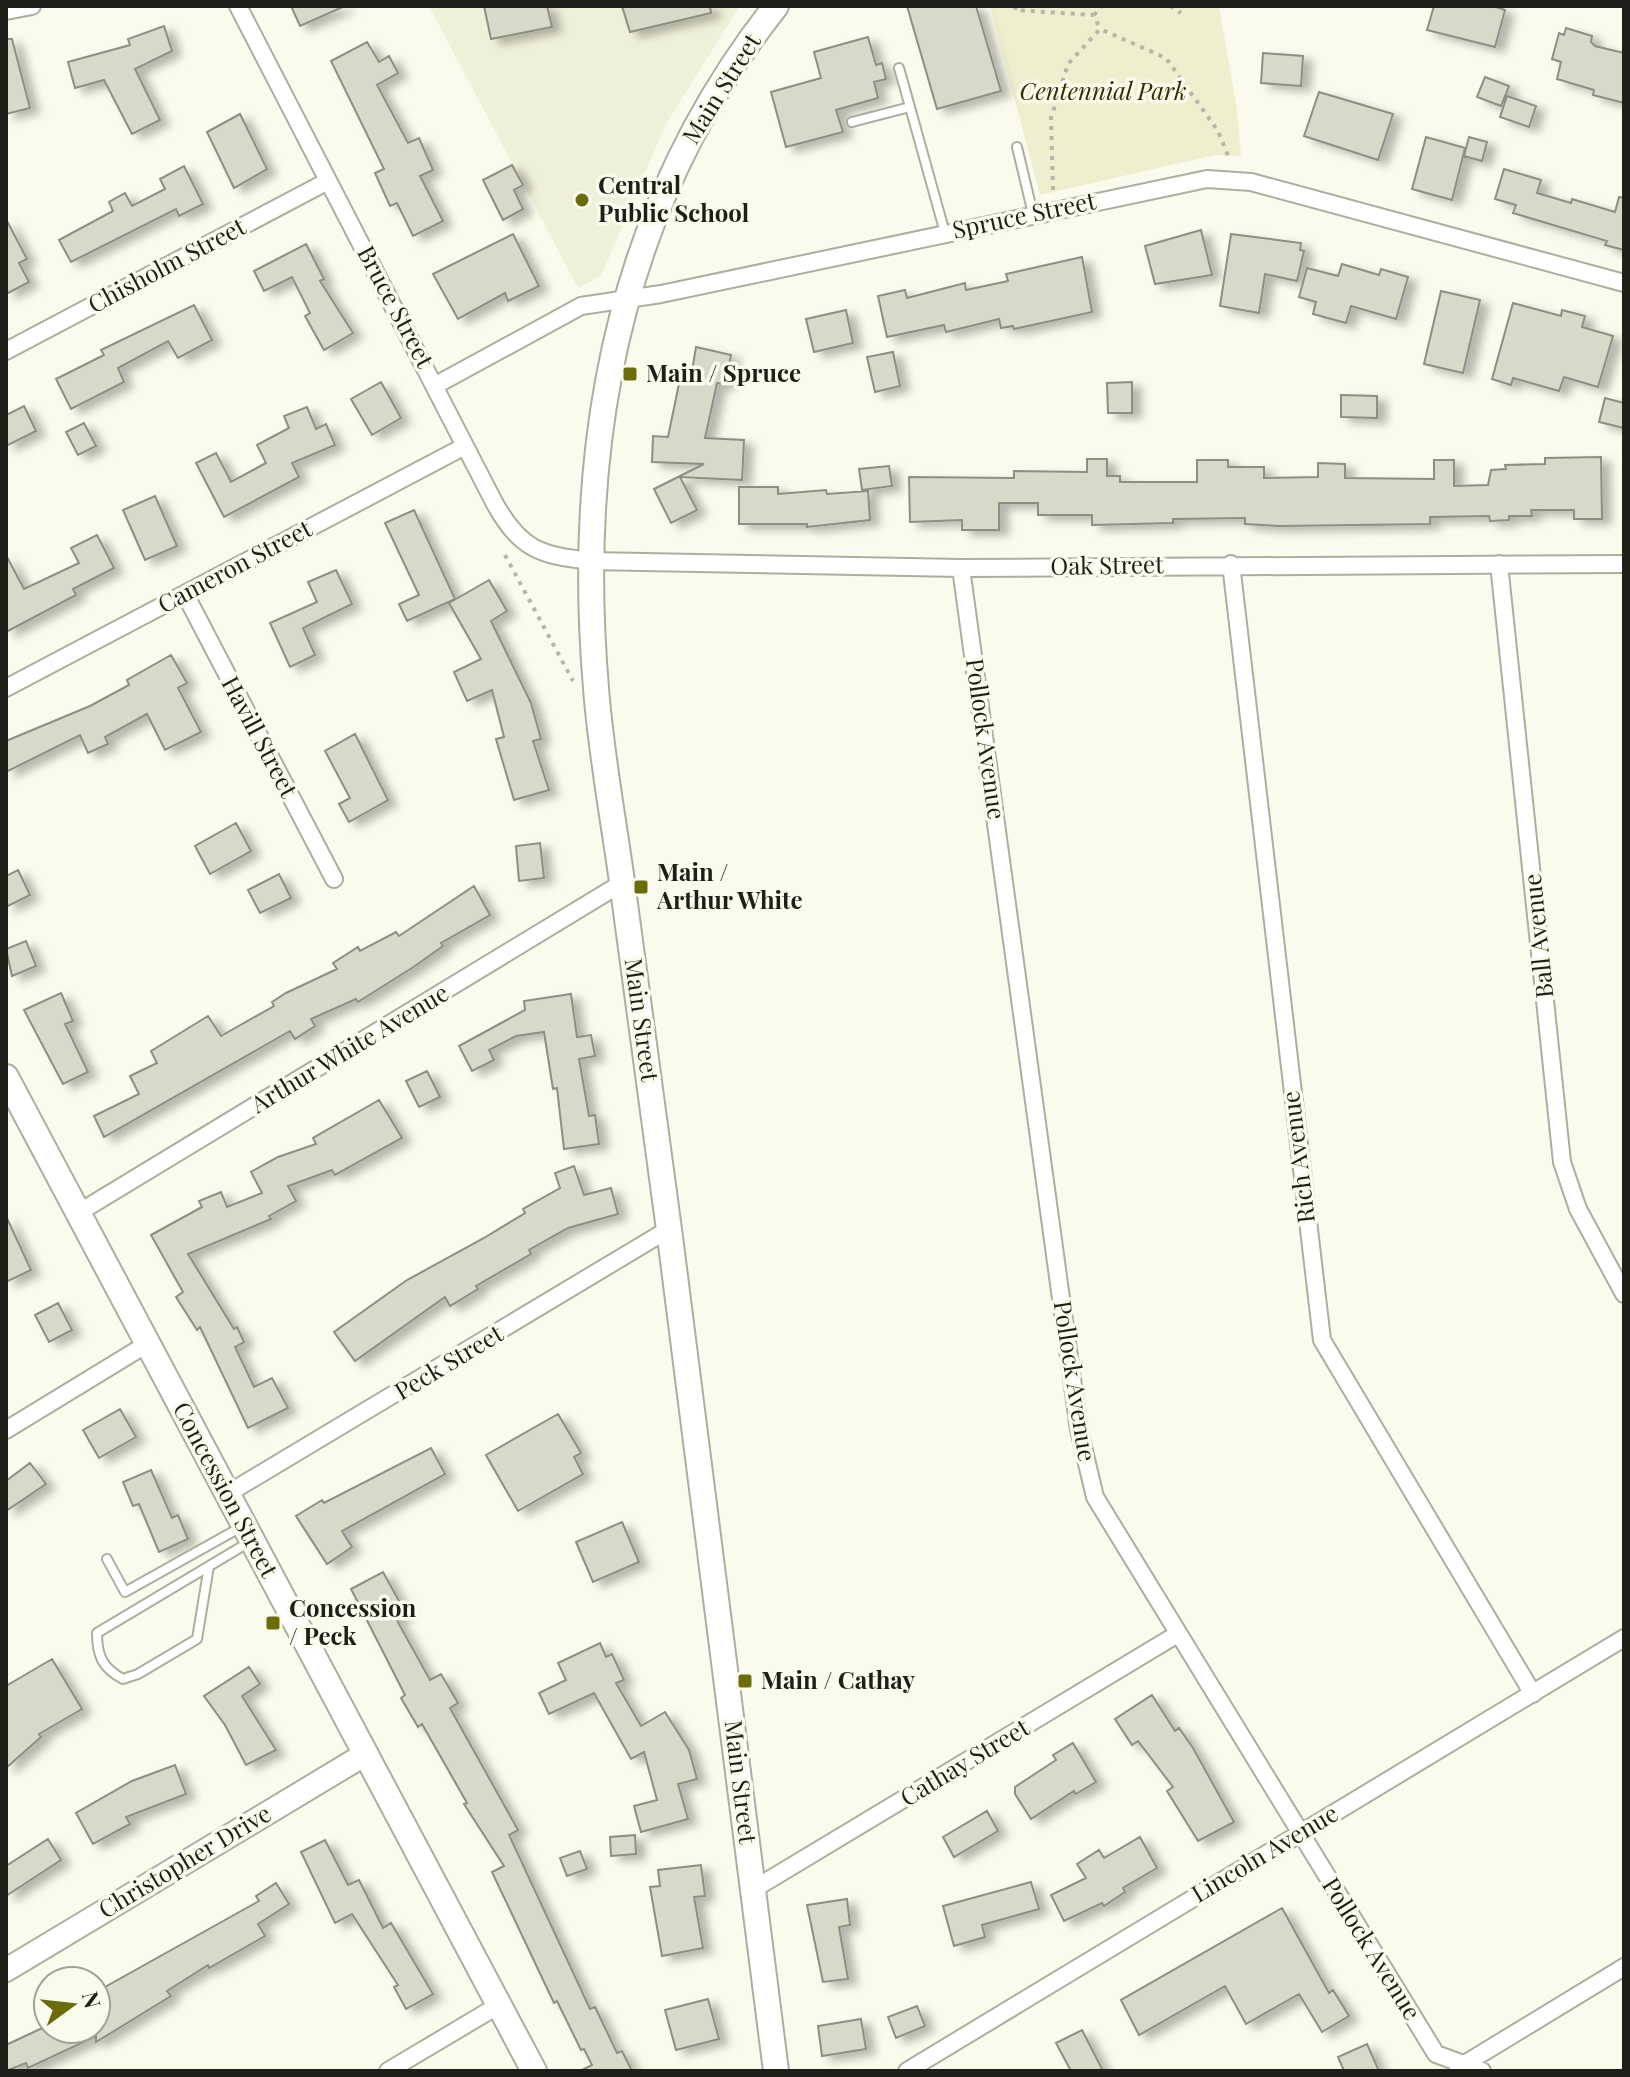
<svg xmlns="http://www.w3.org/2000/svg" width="1630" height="2077" font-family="'Playfair Display',serif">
<defs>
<filter id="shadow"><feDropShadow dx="9" dy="5" stdDeviation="4" flood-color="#0004"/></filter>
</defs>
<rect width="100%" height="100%" fill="#fafbec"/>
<path fill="#eff0d9" d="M429 6H740L666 124 601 276 578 288Z"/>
<path fill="#edefce" d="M990 6H1219L1237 110 1241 156 1215 155 1040 195Z"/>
<path fill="#d9d9ca" stroke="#8e8f80" stroke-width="2" filter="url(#shadow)" d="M291 6H345L300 26Z
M484 6H547L552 27 491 39Z
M622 6H710L711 13 630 32Z
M907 6H976L1001 91 937 109Z
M1434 6H1493L1505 10 1495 47 1427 30Z
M164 26 172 51 135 69 160 120 132 134 104 80 75 88 68 62 130 45 128 39Z
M1566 28 1592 36 1591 42 1595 46 1624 53V103L1593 95 1594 90 1557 79 1561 62 1552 59 1559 33 1564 35Z
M868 37 876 65 882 63 886 79 874 82 878 98 836 110 843 132 786 147 771 92 821 78 814 52Z
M6 39H12L30 108 6 114Z
M367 42 379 62 389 56 398 73 377 85 408 143 419 138 433 170 420 176 443 221 413 236 397 203 390 206 375 173 384 169 331 61Z
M1263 53 1303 56 1301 86 1261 83Z
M1485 77 1509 86 1501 106 1477 97Z
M1319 92 1393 114 1378 160 1304 136Z
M1507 96 1536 106 1529 127 1500 117Z
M240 114 267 169 234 188 207 132Z
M1426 137 1465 148 1452 200 1412 189Z
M1469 137 1487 142 1482 161 1464 156Z
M512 165 523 185 514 190 523 209 503 220 483 180Z
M184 166 203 204 179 216 176 209 71 262 59 240 113 211 109 202 125 193 132 206 165 189 160 179Z
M1504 169 1541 180 1537 193 1571 203 1572 199 1615 212 1619 197 1624 198V250L1605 245 1607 241 1513 213 1516 205 1495 199Z
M6 219 27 259 19 263 29 282 6 294Z
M1201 230 1212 275 1155 284 1145 246Z
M513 234 539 286 508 301 505 293 458 319 433 274Z
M1231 234 1301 243 1300 250 1304 251 1297 281 1265 274 1259 313 1220 306Z
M306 244 324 279 320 281 353 333 324 350 305 316 310 313 292 277 264 291 254 271Z
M1082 257 1092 312 1014 329 1013 326 1001 328 999 319 946 332 944 325 887 337 878 296 905 290 907 298 965 283 966 290 1008 281 1006 274Z
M1342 264 1379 275 1381 269 1408 277 1396 319 1351 306 1346 323 1313 314 1316 302 1299 297 1307 268 1338 276Z
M1441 291 1480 300 1463 373 1424 364Z
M1513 303 1561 316 1562 310 1585 316 1582 327 1613 336 1598 387 1564 377 1559 391 1513 378 1511 385 1492 379Z
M194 305 212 340 178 358 168 341 118 368 124 382 71 409 56 379 104 355 101 350Z
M846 310 853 343 814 352 806 319Z
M696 347 731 355 725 384 717 383 705 438 744 440 742 480 680 477 697 510 671 523 654 489 704 464 652 462 653 436 668 437 682 369 692 371Z
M893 352 900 386 875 392 867 357Z
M381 382 401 418 372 435 351 399Z
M1132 382V413H1108L1107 383Z
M1341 395 1377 396V418L1341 417Z
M1605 398 1624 403V428L1599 422Z
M24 406 36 431 6 446V415Z
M307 407 316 429 326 424 335 445 292 463 299 477 224 517 196 463 216 453 231 482 266 463 257 445 289 428 284 416Z
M84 423 96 446 78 455 66 432Z
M1601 457 1602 519H1574V510H1531L1532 516H1509V520L1490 521 1489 516 1430 517V524L1279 526 1245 524V518L1173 519V523L1092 525V515H1038V503H999V530H962V520L910 522 909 477 1014 478V471L1087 472V459H1107V476H1120V482H1197V460H1228V467H1264V478L1318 477V463L1345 464V478L1434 479V460H1454V486L1488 485 1491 470 1506 469 1505 465 1545 464V458Z
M889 466 892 486 862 490 859 469Z
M739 487H778V494L826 490 827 494 868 491 870 520 807 527V524H739Z
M155 496 177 546 145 560 123 510Z
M414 510 455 599 407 621 399 604 419 595 385 523Z
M97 535 114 568 73 589 76 595 6 632V555L24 589 79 563 71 548Z
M336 570 352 604 303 628 315 655 290 667 270 623 317 602 308 582Z
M489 580 507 611 491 621 531 703 541 739 533 741 549 790 514 800 496 739 504 737 492 690 467 701 454 672 481 659 449 603Z
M171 655 187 683 178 688 201 732 165 750 147 714 105 737 108 744 88 753 80 735 6 772V741L90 706 129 685 127 680Z
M355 734 388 800 349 822 339 804 350 798 325 751Z
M236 823 251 851 210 874 195 846Z
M540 843 544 878 519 881 516 846Z
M18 870 30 895 6 907V876Z
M279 874 291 898 260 913 248 890Z
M474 886 490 915 441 943 443 946 415 966 358 1002 356 999 311 1019 315 1026 295 1039 290 1031 104 1137 94 1116 139 1094 130 1076 157 1063 151 1051 208 1016 221 1036 274 1006 272 1002 286 993 337 969 333 963 358 947 360 951 396 932 399 936Z
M26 941 36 966 12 976 6 949Z
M61 993 73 1021 65 1024 88 1072 63 1084 24 1010Z
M571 994 577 1037 591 1035 595 1056 579 1059 589 1116 595 1115 599 1144 564 1149 557 1088 553 1089 544 1032 516 1036 489 1050 494 1060 472 1071 459 1046 525 1010 524 1001Z
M427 1071 440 1097 419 1107 406 1081Z
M379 1100 402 1138 335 1175 332 1170 288 1186 296 1201 269 1216 271 1219 188 1254 234 1329 237 1327 244 1342 235 1347 254 1387 272 1378 288 1408 248 1428 200 1327 197 1330 176 1297 183 1292 151 1235 202 1207 199 1201 221 1192 227 1207 262 1193 251 1172 278 1157 316 1144 313 1138Z
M574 1166 584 1195 611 1188 618 1214 568 1228 529 1250 531 1254 476 1286 478 1289 450 1306 445 1297 355 1361 334 1332 407 1280 484 1238 525 1213 523 1209 560 1188 555 1173Z
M6 1216 31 1270 6 1282Z
M58 1303 72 1330 49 1342 35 1315Z
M120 1409 136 1437 99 1458 83 1430Z
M558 1414 581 1453 574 1457 583 1474 518 1511 486 1455Z
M431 1448 445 1474 342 1531 352 1547 327 1564 296 1516 322 1500 324 1503Z
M30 1463 46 1484 6 1511V1481Z
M151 1470 172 1518 178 1515 188 1539 159 1552 139 1504 133 1506 123 1482Z
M622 1522 639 1562 593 1582 576 1542Z
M383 1572 405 1612 395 1617 430 1680 441 1674 458 1703 450 1708 518 1830 509 1835 590 2009 595 2007 617 2053 622 2051 632 2071H580L592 2065 584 2049 581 2050 557 2001 554 2003 492 1872 504 1866 464 1804 467 1803 422 1724 418 1727 401 1698 405 1695 351 1589Z
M600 1643 606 1657 612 1654 624 1680 616 1683 641 1726 665 1712 689 1750 697 1779 678 1784 688 1819 641 1832 634 1806 657 1800 644 1752 631 1759 594 1693 549 1714 539 1693 566 1680 558 1663Z
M52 1659 82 1709 39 1734 41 1737 6 1768V1686Z
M249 1667 260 1684 242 1696 276 1750 246 1765 225 1725 204 1696Z
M1152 1695 1175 1731 1179 1728 1193 1748 1234 1822 1198 1841 1167 1791 1173 1787 1138 1741 1132 1745 1115 1719Z
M1073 1743 1096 1782 1076 1794 1074 1791 1031 1819 1015 1794V1787L1056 1760 1053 1755Z
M175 1765 186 1794 126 1817 130 1824 93 1844 76 1813 132 1781Z
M987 1811 998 1831 954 1857 943 1837Z
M635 1835 636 1854 611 1856 610 1837Z
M1140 1837 1157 1868 1123 1888 1125 1892 1104 1906 1102 1903 1064 1921 1051 1895 1086 1878 1077 1864 1099 1850 1104 1858Z
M48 1839 61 1860 6 1896V1866Z
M325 1840 348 1885 359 1880 383 1928 391 1923 433 1994 406 2009 394 1987 398 1985 352 1914 335 1923 301 1852Z
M580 1851 587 1869 567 1876 560 1858Z
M701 1865 705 1896 694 1897 703 1948 662 1956 650 1887 660 1886 658 1870Z
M1031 1882 1039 1909 982 1925 985 1937 954 1946 943 1906Z
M276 1883 289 1904 258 1924 265 1936 209 1968 208 1965 167 1991 171 1996 96 2042V2036L28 2068 26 2063 6 2071V2045L40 2029H96V1992L259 1901 256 1896Z
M847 1899 850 1925 839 1927 848 1979 823 1982 807 1905Z
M1282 1908 1329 1993 1333 1990 1349 2016 1322 2032 1299 1994 1246 2024 1225 1986 1139 2035 1121 2000Z
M708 1999 719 2039 676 2050 665 2010Z
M917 2006 925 2026 896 2038 888 2017Z
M861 2019 866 2049 822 2056 818 2026Z
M1082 2030 1103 2071H1071L1056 2043Z
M1367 2044 1379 2071H1344L1338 2057Z"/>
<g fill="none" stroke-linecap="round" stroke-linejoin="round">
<g stroke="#adaea0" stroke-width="12">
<path id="service" d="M899 68 910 107
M852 122 910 107 945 233
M1017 147 1033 214
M107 1559 125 1592 243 1526
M209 1566 197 1639 138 1674 123 1679C102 1668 97 1655 97 1633L231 1553 251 1541"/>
</g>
<g stroke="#adaea0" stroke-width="20">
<path id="minor" d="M238 6 495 504C521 550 540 555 590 561L961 568 1624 564
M6 11 32 6
M6 351 328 181
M436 385 581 306 661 294 1207 179 1251 182 1624 283
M1231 564 1322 1340 1533 1694
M1499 564 1562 1162 1578 1209 1624 1294
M961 568 1079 1430 1095 1497 1436 2054 1482 2071
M185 594 334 879
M6 688 465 446
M78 1213 622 883
M6 1430 147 1344
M227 1494 669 1229
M754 1889 1176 1635
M1458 2068 1624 1967
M388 2071 499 2005
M907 2071 1624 1638"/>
</g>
<g stroke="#adaea0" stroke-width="26">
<path id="tertiary" d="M6 1970 364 1755"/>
</g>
<g stroke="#adaea0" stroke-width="28">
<path id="secondary" d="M6 1077 534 2071
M776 2071C742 1793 706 1515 670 1237 655 1121 639 1005 623 889 614 822 601 755 596 688 575 441 619 204 776 6"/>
</g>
<path stroke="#b6b6aa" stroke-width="4" stroke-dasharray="4 6" stroke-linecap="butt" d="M1016 6 1015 10 1094 15 1100 29
M1170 6 1181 13
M1094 15 1102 6
M1053 190 1051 118 1068 64 1100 29 1166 58 1218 131 1229 158
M505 555 573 681"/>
<use href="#service" stroke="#fff" stroke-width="8"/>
<use href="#minor" stroke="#fff" stroke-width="16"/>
<use href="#tertiary" stroke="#fff" stroke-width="22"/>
<use href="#secondary" stroke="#fff" stroke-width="24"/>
</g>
<g fill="#6c6c0b" stroke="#fafbec" stroke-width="3">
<circle cx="582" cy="200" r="8"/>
<rect x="622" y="366" width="16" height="16" rx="4"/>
<rect x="633" y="879" width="16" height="16" rx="4"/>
<rect x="265" y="1615" width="16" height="16" rx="4"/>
<rect x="737" y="1673" width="16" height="16" rx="4"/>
</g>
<g text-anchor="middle" stroke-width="7" stroke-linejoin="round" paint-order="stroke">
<g font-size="24" fill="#1f1f19" stroke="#fafbec">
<text transform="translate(722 89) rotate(-58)" y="8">Main Street</text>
<text transform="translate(1024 216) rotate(-12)" y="8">Spruce Street</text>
<text transform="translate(167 266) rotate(-28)" y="8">Chisholm Street</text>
<text transform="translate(395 307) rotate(62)" y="8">Bruce Street</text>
<text transform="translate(1107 566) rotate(-1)" y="8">Oak Street</text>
<text transform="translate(235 567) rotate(-28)" y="8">Cameron Street</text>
<text transform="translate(259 737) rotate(62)" y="8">Havill Street</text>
<text transform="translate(985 739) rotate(82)" y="8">Pollock Avenue</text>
<text transform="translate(1539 936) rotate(-96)" y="8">Ball Avenue</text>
<text transform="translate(641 1020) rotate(82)" y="8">Main Street</text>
<text transform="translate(350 1049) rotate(-31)" y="8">Arthur White Avenue</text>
<text transform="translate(1299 1157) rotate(-97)" y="8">Rich Avenue</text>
<text transform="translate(449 1363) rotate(-31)" y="8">Peck Street</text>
<text transform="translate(1074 1381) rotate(81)" y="8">Pollock Avenue</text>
<text transform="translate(225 1490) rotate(62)" y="8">Concession Street</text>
<text transform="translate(965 1763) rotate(-31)" y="8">Cathay Street</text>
<text transform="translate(740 1782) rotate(83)" y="8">Main Street</text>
<text transform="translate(1265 1854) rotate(-31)" y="8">Lincoln Avenue</text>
<text transform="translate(185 1862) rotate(-31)" y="8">Christopher Drive</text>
<text transform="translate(1371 1949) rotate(58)" y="8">Pollock Avenue</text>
</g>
<g font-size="24" font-style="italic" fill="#2f2e01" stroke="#fafbec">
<text x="1103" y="100">Centennial Park</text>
</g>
<g font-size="24" font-weight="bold" fill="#1f1f19" stroke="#fafbec" text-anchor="start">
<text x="598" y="194">Central<tspan x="598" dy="28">Public School</tspan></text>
<text x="646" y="382">Main / Spruce</text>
<text x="657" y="881">Main /<tspan x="657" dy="28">Arthur White</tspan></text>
<text x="289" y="1617">Concession<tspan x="289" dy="28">/ Peck</tspan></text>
<text x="761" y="1689">Main / Cathay</text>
</g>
</g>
<rect width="1630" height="2077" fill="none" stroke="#1f1f19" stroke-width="16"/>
<g transform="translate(72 2005) rotate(75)"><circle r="38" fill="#fafbec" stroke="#a2a398" stroke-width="2"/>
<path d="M0-6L14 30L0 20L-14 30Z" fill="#6c6c0b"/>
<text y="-12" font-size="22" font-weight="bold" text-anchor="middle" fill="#1f1f19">N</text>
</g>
</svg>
